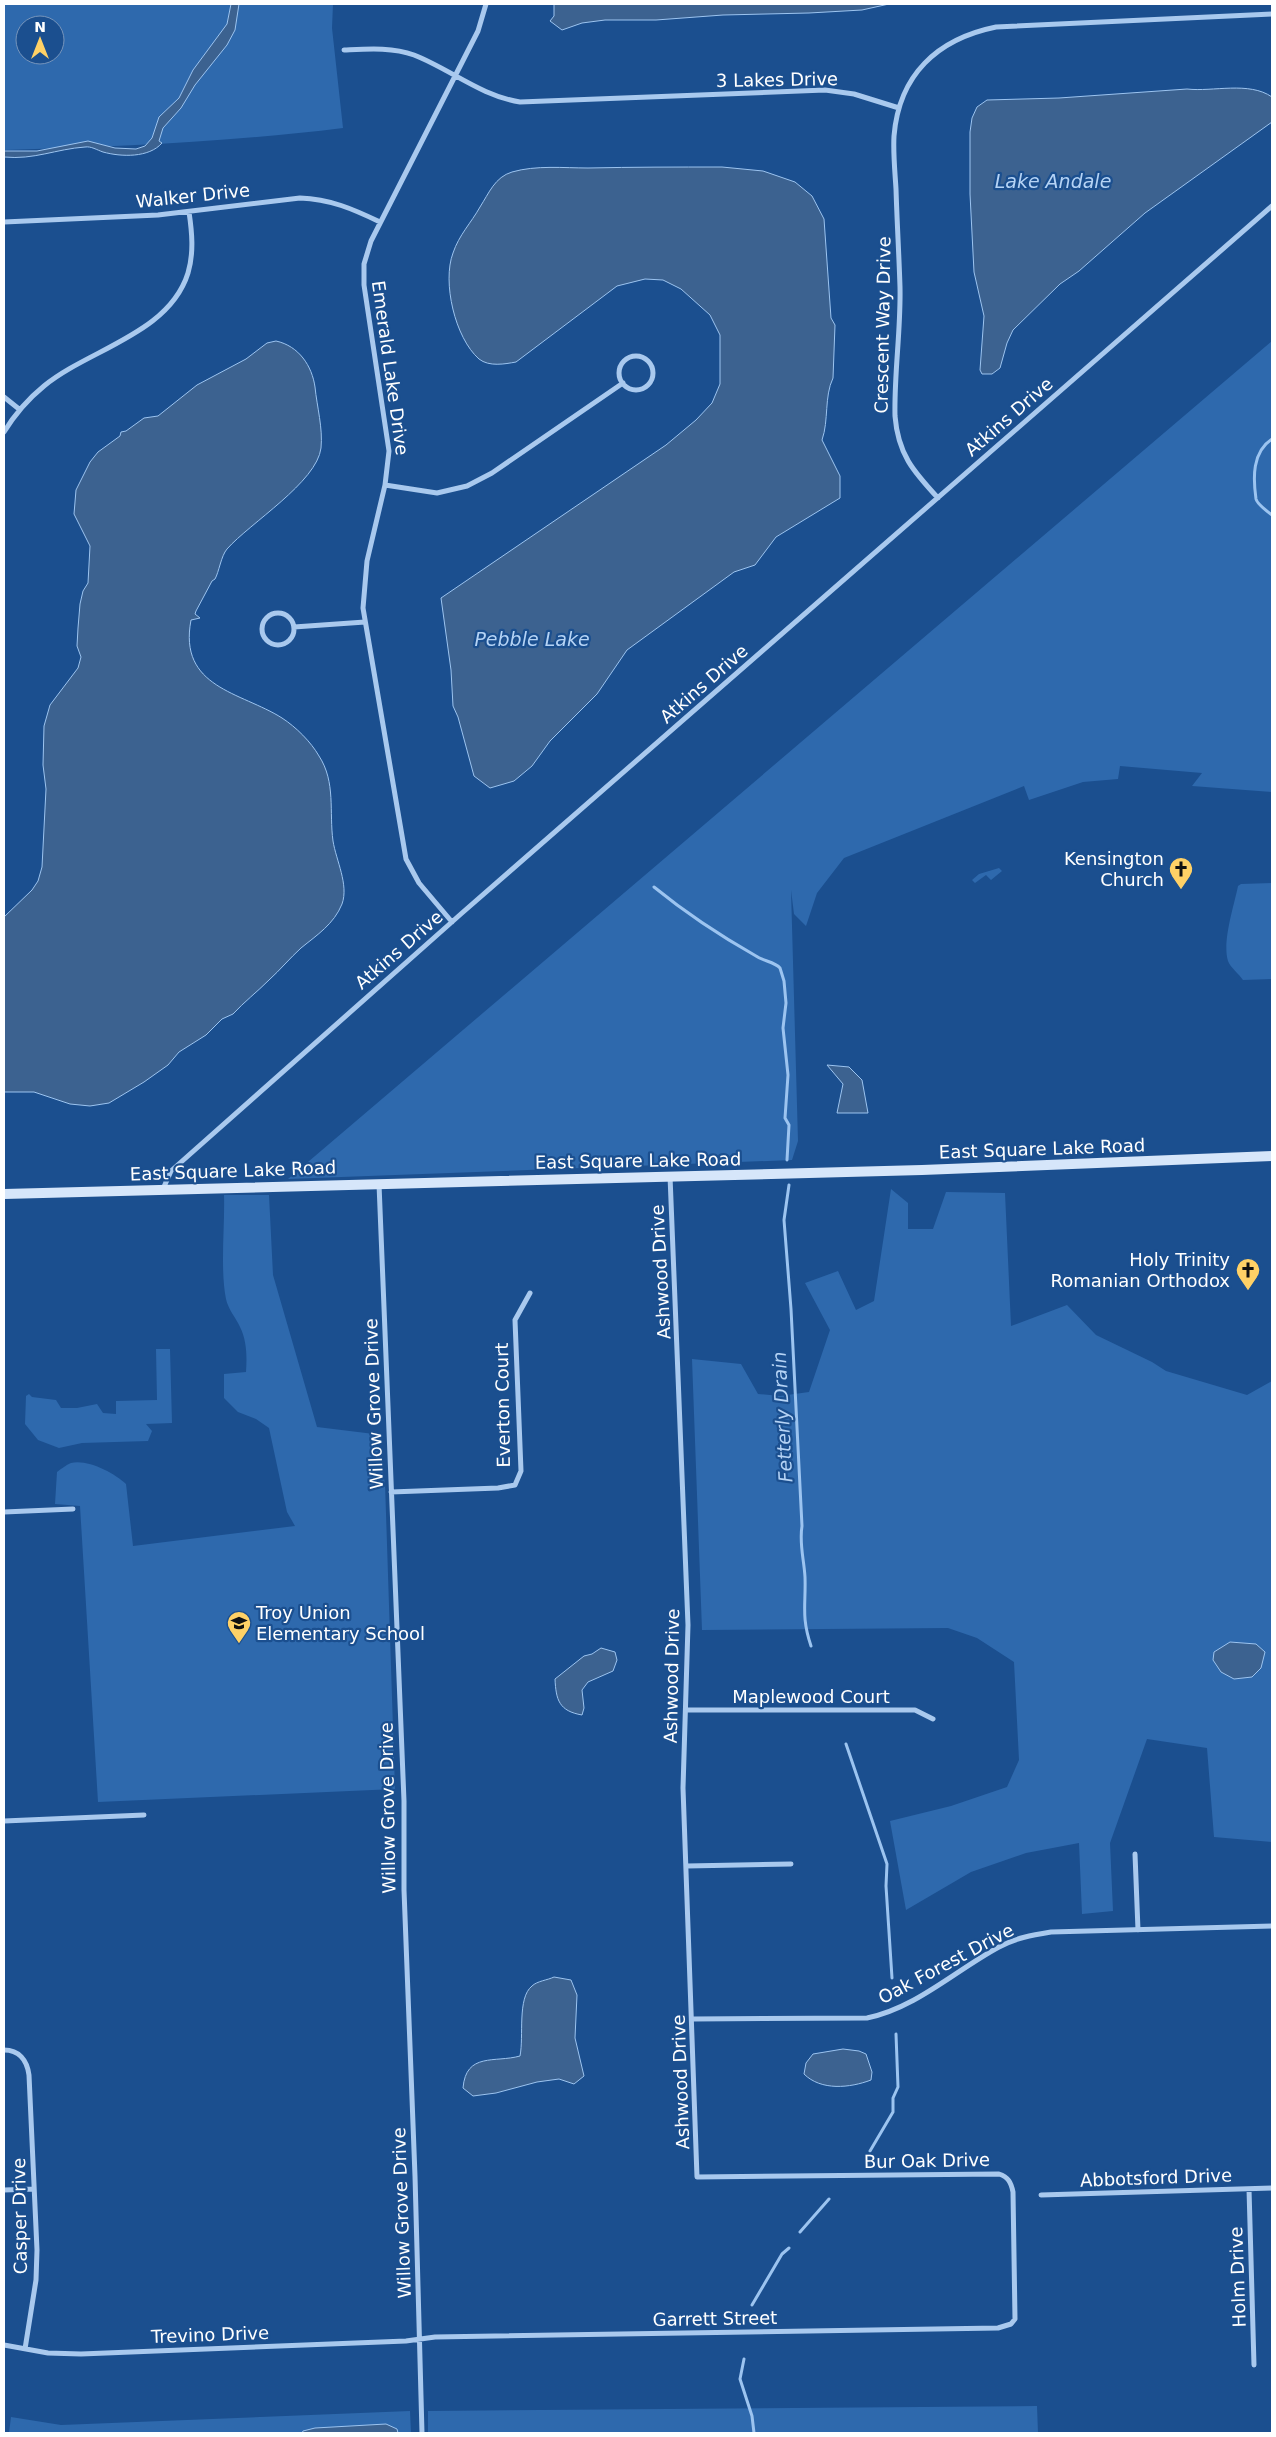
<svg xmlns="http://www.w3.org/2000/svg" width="1276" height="2437" font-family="'DejaVu Sans',sans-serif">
<rect width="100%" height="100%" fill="#1b4f8f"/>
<path fill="#2e69ad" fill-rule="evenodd" d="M4 4H333L332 28 343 128C230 142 117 147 4 150ZM25 25H55V55H25Z
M1272 341V792L1192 786 1202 773 1120 766 1118 779 1083 782 1029 800 1024 786 844 858 817 893 806 926 794 914 791 890 798 1141 792 1160 288 1179Z
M999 868 1002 871 991 880 986 875 975 883 972 880 979 874Z
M1272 883V979L1243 980C1239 974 1230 967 1228 961 1222 942 1234 906 1238 886L1241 884Z
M891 1189 908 1203V1229H933L946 1192 1005 1193 1011 1326 1067 1305 1096 1335 1152 1362 1166 1371 1247 1395 1272 1381V1842L1214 1837 1207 1748 1147 1739 1110 1843 1113 1911 1082 1914 1079 1843 1026 1853 971 1872 906 1910 890 1821 951 1806 1007 1787 1019 1760 1014 1662 977 1638 948 1628 702 1630 692 1359 741 1364 758 1394 780 1396 809 1392 830 1330 805 1283 838 1271 856 1310 874 1301Z
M224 1195H269L273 1275 317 1427 374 1434 385 1483 395 1789 98 1802 80 1506 55 1504 57 1472C61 1469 66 1465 71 1463 88 1459 114 1473 126 1484L133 1546 295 1526 287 1512 269 1428 256 1419 238 1412 224 1398V1374L246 1372C247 1357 247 1341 240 1327 236 1318 228 1309 226 1299 220 1269 225 1226 224 1195Z
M156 1349H170L172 1423 146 1424 152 1431 148 1441 82 1443 59 1448 38 1440 25 1424 26 1396 29 1394 32 1397 56 1400 61 1408H77L97 1404 103 1413 116 1414V1401L157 1400Z
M1037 2406 1038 2433H428V2411Z
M410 2411 411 2433H9L11 2417 61 2425Z"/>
<path fill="#3c6290" stroke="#9cc4f0" d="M231 4H239L235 30 227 45 195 85 181 108 163 128 159 141 162 143C149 158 121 157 103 152 97 150 91 146 85 147 56 149 34 160 4 157V151H37L88 141 115 148 136 149 145 146 152 138 159 117 179 98 193 70 227 24Z
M554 4H889L862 10 809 13 723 15 656 20H605L582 23 562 30 550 21 554 16Z
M1187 89C1213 92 1249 81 1272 97V122L1145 213 1079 271 1060 284 1013 330 1007 343 1000 368 992 374H982L980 370 984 316 974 272 970 194V132L972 118 977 107 987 100 1059 98Z
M722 167 763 171 795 182 812 196 824 219 831 318 835 325 833 378C824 397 829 420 822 440L840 476V498L776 537 755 565 734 572 627 650 597 694 550 741 532 766 514 781 490 788 474 776 458 717 453 706 451 670 441 598 666 445 696 420 712 403 720 384V335L710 315 681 289 663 280 645 279 617 286 516 362C505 364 489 367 479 359 455 338 442 282 453 253 459 235 471 223 480 207 489 193 495 177 512 172 536 165 564 168 588 168 633 167 677 167 722 167Z
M276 341C299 346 312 366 315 387 317 407 323 428 321 448 317 482 250 523 227 549 221 556 219 572 215 579L212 581 196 611 195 614 200 618 191 620C178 688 241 692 282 718 296 727 311 742 319 756 336 782 329 812 333 841 336 860 349 885 342 904 334 924 317 935 301 948 290 958 280 970 269 980 257 992 244 1002 233 1014L222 1019 206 1035 179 1052 168 1065 144 1082 109 1103 90 1106 70 1104 34 1092H4V917L32 890 38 881 42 867 46 789 43 765 44 726 50 705 78 668 81 657 77 646 78 628 80 604 83 591 88 583 90 546 74 514 76 490 90 462 98 452 120 436 121 432 126 431 144 418 158 416 197 385 246 359 267 343Z
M827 1065 849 1067 862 1080 868 1113H837L843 1084Z
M1230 1642 1256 1644 1265 1652 1261 1668 1252 1677 1234 1679 1221 1672 1213 1660 1214 1652Z
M601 1648 615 1652 617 1660 613 1671 588 1682 582 1690 584 1708 582 1715C559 1711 556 1700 555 1679L584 1656 592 1654Z
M554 1977 571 1980 577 1995 575 2038 584 2076 574 2084 559 2079 537 2082 496 2093 473 2096 463 2088C466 2052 495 2063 520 2056 524 2036 517 1998 532 1986 537 1981 548 1980 554 1977Z
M843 2049 859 2051 866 2054 872 2072 871 2080C850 2088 821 2091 804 2074L806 2063 813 2054Z
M386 2424 397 2429 398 2433H302L303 2431 315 2428Z"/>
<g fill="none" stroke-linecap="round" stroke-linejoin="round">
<path stroke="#9cc4f0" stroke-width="3" d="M1272 439C1252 452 1253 478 1256 499 1257 504 1268 512 1272 515
M654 887C687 914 719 935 756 956 763 961 775 962 780 968L784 981 786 1003 783 1028 788 1075 785 1118 789 1125 787 1160
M789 1185 784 1220 791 1309 802 1526C799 1544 804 1559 805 1577 806 1605 801 1616 811 1646
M846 1744 887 1864 886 1886 892 1978
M870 2151 893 2112V2098L898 2087 896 2034
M800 2232 829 2199
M752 2305 782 2254 789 2248
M744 2359 740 2379 752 2416 754 2433"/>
<path stroke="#a9c9ee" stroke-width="5" d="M344 50C367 49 392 47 414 55 450 69 481 96 520 102L825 90 854 94 899 108
M4 222 158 215 300 198C330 199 353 209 380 222
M619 373a17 17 0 1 1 34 0a17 17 0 1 1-34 0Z
M4 397 19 409
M4 432C15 414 28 399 44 386 89 349 169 334 188 273 194 253 192 232 189 212
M385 485 437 493 467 486 492 473 623 383
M938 498C913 471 898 454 895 416 894 373 901 330 900 287 899 255 897 222 896 189 895 172 893 154 894 136 899 75 937 39 996 27L1272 14
M262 629a16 16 0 1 1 32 0a16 16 0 1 1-32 0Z
M294 627 365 622
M452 922 419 883 406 859 363 608 367 561 385 485 389 451 364 285V264L371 241 478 31 486 4
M379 1184 404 1801V1890L415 2176 422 2433
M163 1189 171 1171 462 913 1272 206
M391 1492 498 1488 515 1485 521 1471 515 1320 530 1293
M4 1512 73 1509
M686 1710H915L933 1719
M4 1821 144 1815
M1135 1854 1138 1930
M687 1866 791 1864
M693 2019 867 2018C916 2008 956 1970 999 1947 1015 1938 1033 1935 1051 1932L1272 1926
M4 2050C19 2050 27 2060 29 2075L37 2250 36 2280 25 2349
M1249 2189 1254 2365
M4 2190 34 2189
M1041 2195 1272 2188
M4 2345 48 2353 81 2354 406 2341 435 2337 998 2328 1011 2324 1015 2319 1013 2192C1011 2182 1008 2177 999 2174L697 2177 683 1788 688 1625 670 1176"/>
<path stroke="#d6e6fa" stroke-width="10" d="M4 1194 922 1170 1272 1156"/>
</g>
<defs>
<g id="church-pin" transform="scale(1.25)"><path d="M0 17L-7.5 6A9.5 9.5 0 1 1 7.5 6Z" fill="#ffd166" stroke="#1b4f8f"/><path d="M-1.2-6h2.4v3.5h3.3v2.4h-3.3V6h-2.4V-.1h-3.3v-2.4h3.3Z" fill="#111"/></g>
<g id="school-pin" transform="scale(1.25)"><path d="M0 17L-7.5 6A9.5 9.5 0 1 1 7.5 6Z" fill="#ffd166" stroke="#1b4f8f"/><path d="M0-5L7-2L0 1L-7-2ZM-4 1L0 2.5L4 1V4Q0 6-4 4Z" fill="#111"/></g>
</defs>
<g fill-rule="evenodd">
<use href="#church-pin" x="1181" y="869"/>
<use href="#church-pin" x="1248" y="1270"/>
<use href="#school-pin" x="239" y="1623"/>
</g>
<g text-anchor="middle" stroke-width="4.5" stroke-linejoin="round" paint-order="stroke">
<g font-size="18" fill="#fff" stroke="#1b4f8f">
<text transform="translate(777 80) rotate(-1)" y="6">3 Lakes Drive</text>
<text transform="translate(193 196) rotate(-6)" y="6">Walker Drive</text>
<text transform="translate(883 325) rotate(-89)" y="6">Crescent Way Drive</text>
<text transform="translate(390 368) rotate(82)" y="6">Emerald Lake Drive</text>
<text transform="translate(1009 417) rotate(-41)" y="6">Atkins Drive</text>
<text transform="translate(704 684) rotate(-41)" y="6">Atkins Drive</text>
<text transform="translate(399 950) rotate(-41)" y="6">Atkins Drive</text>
<text transform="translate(1042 1149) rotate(-2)" y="6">East Square Lake Road</text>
<text transform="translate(638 1161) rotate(-1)" y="6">East Square Lake Road</text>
<text transform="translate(233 1171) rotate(-2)" y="6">East Square Lake Road</text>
<text transform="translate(661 1272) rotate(-93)" y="6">Ashwood Drive</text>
<text transform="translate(374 1404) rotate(-92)" y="6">Willow Grove Drive</text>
<text transform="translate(503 1405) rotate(-91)" y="6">Everton Court</text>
<text transform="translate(672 1676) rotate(-89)" y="6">Ashwood Drive</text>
<text x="811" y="1703">Maplewood Court</text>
<text transform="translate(388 1808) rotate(-91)" y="6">Willow Grove Drive</text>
<text transform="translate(946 1964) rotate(-28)" y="6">Oak Forest Drive</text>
<text transform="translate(681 2082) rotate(-92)" y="6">Ashwood Drive</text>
<text transform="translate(927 2161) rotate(-1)" y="6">Bur Oak Drive</text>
<text transform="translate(1156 2178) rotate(-2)" y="6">Abbotsford Drive</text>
<text transform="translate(402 2213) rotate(-92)" y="6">Willow Grove Drive</text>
<text transform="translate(20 2216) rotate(-91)" y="6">Casper Drive</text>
<text transform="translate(1238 2277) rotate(-92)" y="6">Holm Drive</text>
<text transform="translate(715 2319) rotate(-1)" y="6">Garrett Street</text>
<text transform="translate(210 2335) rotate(-2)" y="6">Trevino Drive</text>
</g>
<g font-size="18" fill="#fff" stroke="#1b4f8f" text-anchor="end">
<text x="1164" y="865">Kensington<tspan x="1164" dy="21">Church</tspan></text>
<text x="1230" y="1266">Holy Trinity<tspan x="1230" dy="21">Romanian Orthodox</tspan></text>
<text x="256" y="1619" text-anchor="start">Troy Union<tspan x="256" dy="21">Elementary School</tspan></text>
</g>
<g font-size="19" font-style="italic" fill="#b5d3f5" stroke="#1b4f8f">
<text x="1053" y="188">Lake Andale</text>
<text x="532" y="646">Pebble Lake</text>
<text transform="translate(782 1417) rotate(-93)" y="7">Fetterly Drain</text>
</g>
</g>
<rect width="1276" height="2437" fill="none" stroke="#ffffff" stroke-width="10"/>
<g transform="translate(40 40)"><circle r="24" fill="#1b4f8f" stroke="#7695bc"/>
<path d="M0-4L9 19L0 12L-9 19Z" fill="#ffd166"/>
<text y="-8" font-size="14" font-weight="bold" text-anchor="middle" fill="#ffffff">N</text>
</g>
</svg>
